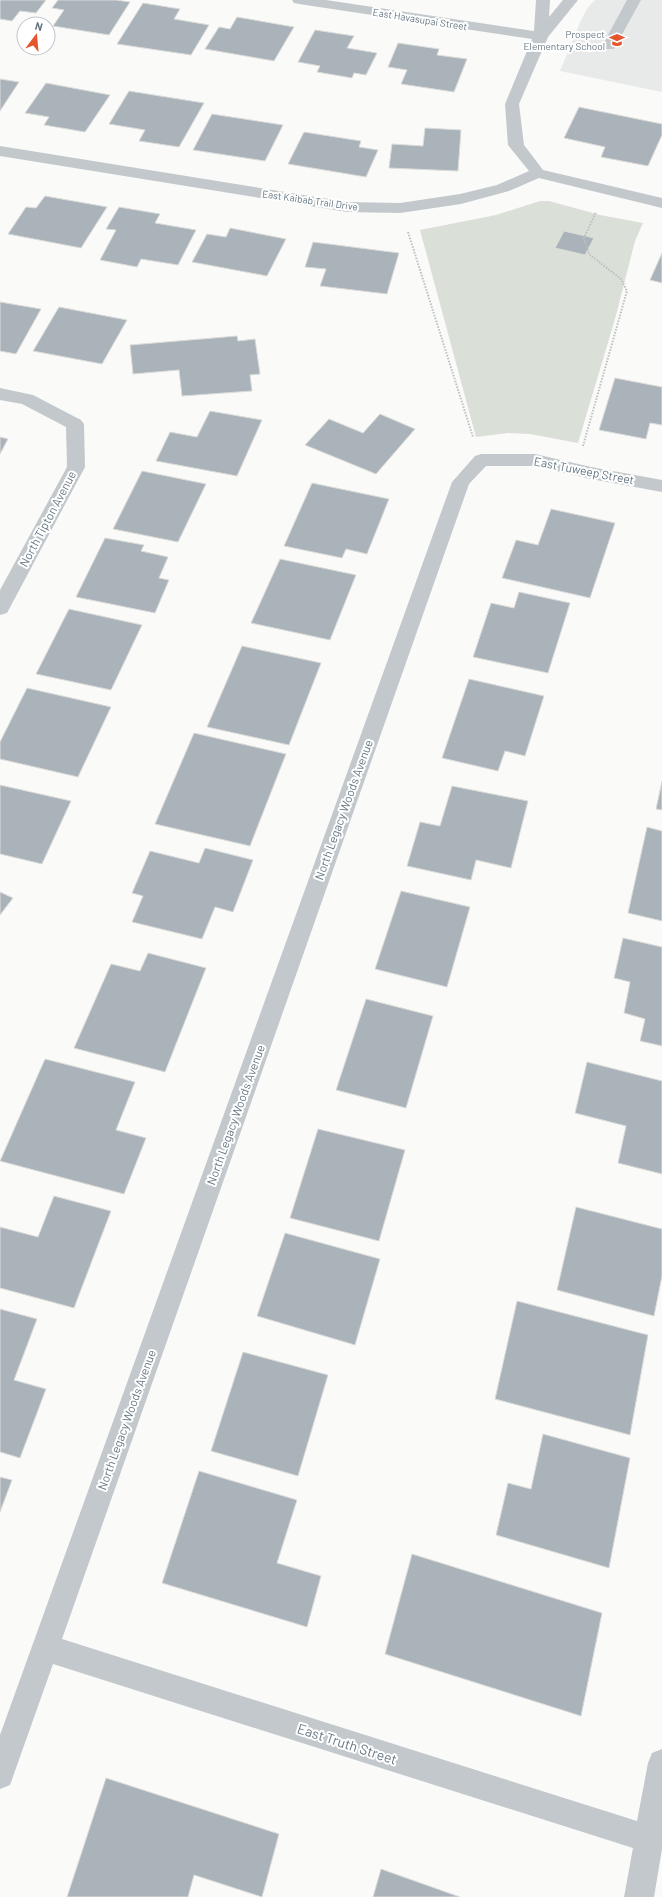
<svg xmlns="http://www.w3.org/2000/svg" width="662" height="1897" font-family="Barlow,sans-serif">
<rect width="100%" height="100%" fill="#fafaf8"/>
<path fill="#e8e9e9" d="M595 0H662V92L560 71 581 20 588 7Z"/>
<path fill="#dadfd7" d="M540 201H549L600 215 643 223 635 241 615 319 578 443 530 434 508 433 476 437 420 230 496 215Z"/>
<path fill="#aab3b9" stroke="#dcdcda" d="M0 0H46L36 13 20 11 12 21 0 19Z
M58 0H116L130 2 109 35 53 26 64 10 52 8Z
M143 3 180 9 174 19 209 25 191 55 117 44Z
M237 17 294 27 274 61 205 49 219 27 230 29Z
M315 30 354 36 347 48 377 53 366 75 354 73 352 78 317 72 320 66 298 62Z
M398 43 439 49 437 55 467 59 454 92 401 84 407 70 388 67Z
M0 79 19 82 0 111Z
M46 83 110 95 85 132 44 125 49 117 25 113Z
M129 91 204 103 179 147 139 141 145 130 109 124Z
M579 107 662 124V135L648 166 601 157 605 147 564 138Z
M212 114 283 125 265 161 193 150Z
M425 128 461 130 458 171 389 168 392 144 423 146Z
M304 132 361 141 359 147 378 150 366 177 288 164Z
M45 196 107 207 81 248 8 234 26 207 36 208Z
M119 207 160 214 155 223 196 230 178 265 141 259 137 267 100 260 116 230 106 229Z
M230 228 286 239 267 276 192 262 207 234 226 237Z
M564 231 594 238 585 255 555 248Z
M313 242 399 253 387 294 320 286 326 269 305 267Z
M662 253V283L650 280Z
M0 302 41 309 16 354 0 351Z
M59 307 127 320 102 364 33 351Z
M237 336 238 341 255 339 260 374 250 375 252 391 182 396 179 370 133 374 130 345Z
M615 378 662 387V425L650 423 646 439 599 430Z
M210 411 262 420 237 476 156 461 170 432 197 437Z
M380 414 415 429 376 474 305 445 329 419 363 433Z
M0 437 8 439 0 454Z
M142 471 206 484 178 542 113 529Z
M312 483 389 499 367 554 346 549 342 558 284 546Z
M551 509 615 523 590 598 502 578 516 540 538 545Z
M105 538 144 545 141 551 168 557 159 578 169 580 155 613 76 597Z
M280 559 356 575 330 640 251 623Z
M519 592 570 603 548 673 473 657 491 603 514 608Z
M69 609 142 625 111 690 36 674Z
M242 646 321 663 289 745 207 727Z
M469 679 544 696 525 756 505 751 498 771 442 758Z
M27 688 111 707 78 777 0 759V742Z
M194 733 286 754 250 846 155 824Z
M662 781V810L656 809Z
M0 785 71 801 42 864 0 854Z
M452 786 528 801 511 868 476 860 471 880 407 866 420 822 440 826Z
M647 827 662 831V921L628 913Z
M205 848 253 860 233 912 215 907 202 939 132 922 143 896 132 893 150 851 199 863Z
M401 891 470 907 447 987 375 969Z
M0 892 13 898 0 915Z
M623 938 662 947V1046L640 1041 645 1019 624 1013 630 982 614 978Z
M148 953 206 968 165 1072 74 1048 111 964 140 971Z
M366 999 433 1016 406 1108 336 1090Z
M45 1059 135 1082 116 1130 146 1138 124 1194 0 1161Z
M587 1062 662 1081V1174L618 1163 626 1126 575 1113Z
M318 1129 405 1150 379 1241 290 1218Z
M54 1196 111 1211 74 1308 0 1288V1227L38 1237Z
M576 1207 662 1229V1276L654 1316 557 1290Z
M285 1233 380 1259 355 1345 257 1316Z
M517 1301 648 1335 630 1435 495 1399Z
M0 1309 37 1319 14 1380 46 1389 20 1458 0 1452Z
M243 1352 328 1375 298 1476 211 1451Z
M543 1434 630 1458 609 1568 496 1535 508 1483 531 1489Z
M199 1471 297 1500 277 1563 321 1576 307 1627 162 1583Z
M0 1477 12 1480 0 1512Z
M412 1554 602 1613 581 1716 385 1654Z
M106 1778 279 1834 262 1897 194 1875 188 1897H67Z
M381 1869 460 1897H373Z"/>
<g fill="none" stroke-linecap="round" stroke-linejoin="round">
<path stroke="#bbbfc2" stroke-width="2" stroke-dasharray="1.5 1.5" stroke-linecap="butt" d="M408 232 473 437
M583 446 627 291 621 279 589 254 584 238 596 212"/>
<path fill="#c3c8cc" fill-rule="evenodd" d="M292 0H326L534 31 536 0H550L549 17 563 0H578L548 37 519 104 524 145 543 170 662 198V208L539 178 509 191 461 204 400 213 347 212 0 156V146L347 202 400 203 460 194 497 185 529 171 508 145 505 104 532 39 299 4 294 3Z
M627 0H641L614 49H604L602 46Z
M0 388 33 395 81 420 84 424 85 467 7 613 0 615V590L67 467 66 427 22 404 0 400Z
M481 454H535L591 467 662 480V492L591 479 535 466H486L469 484 62 1639 637 1821 648 1763 652 1753 662 1749V1849L654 1897H624L633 1848 53 1664 10 1785 0 1789V1735L452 482 475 456Z"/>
</g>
<defs>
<g id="school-bare" transform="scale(1.2)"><path d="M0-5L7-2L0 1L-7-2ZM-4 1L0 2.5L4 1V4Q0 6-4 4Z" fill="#e4572e" stroke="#fff" stroke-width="2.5" paint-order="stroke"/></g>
</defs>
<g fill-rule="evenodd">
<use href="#school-bare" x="617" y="40"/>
</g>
<g text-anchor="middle" stroke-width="4" stroke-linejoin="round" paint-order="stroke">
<g font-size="10" fill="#657683" stroke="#fff">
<text transform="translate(420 19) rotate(9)" y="4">East Havasupai Street</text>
<text transform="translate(310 200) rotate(8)" y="4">East Kaibab Trail Drive</text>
</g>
<g font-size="10" fill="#657683" stroke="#fff" text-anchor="end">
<text x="605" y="38">Prospect<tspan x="605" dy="12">Elementary School</tspan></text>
</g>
<g font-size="12" fill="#657683" stroke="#fff">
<text transform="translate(584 471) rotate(11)" y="4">East Tuweep Street</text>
<text transform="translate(48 519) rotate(-62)" y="4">North Tipton Avenue</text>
<text transform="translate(344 810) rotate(-70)" y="4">North Legacy Woods Avenue</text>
<text transform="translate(236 1115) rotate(-70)" y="4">North Legacy Woods Avenue</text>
<text transform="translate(127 1420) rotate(-70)" y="4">North Legacy Woods Avenue</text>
</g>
<g font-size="14" fill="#657683" stroke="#fff">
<text transform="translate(347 1744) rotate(18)" y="5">East Truth Street</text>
</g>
</g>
<g transform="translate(36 36) rotate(16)"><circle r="19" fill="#ffffff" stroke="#c1c8cd"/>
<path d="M0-3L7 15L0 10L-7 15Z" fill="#e4572e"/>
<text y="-6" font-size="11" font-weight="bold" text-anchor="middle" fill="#657683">N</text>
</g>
</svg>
